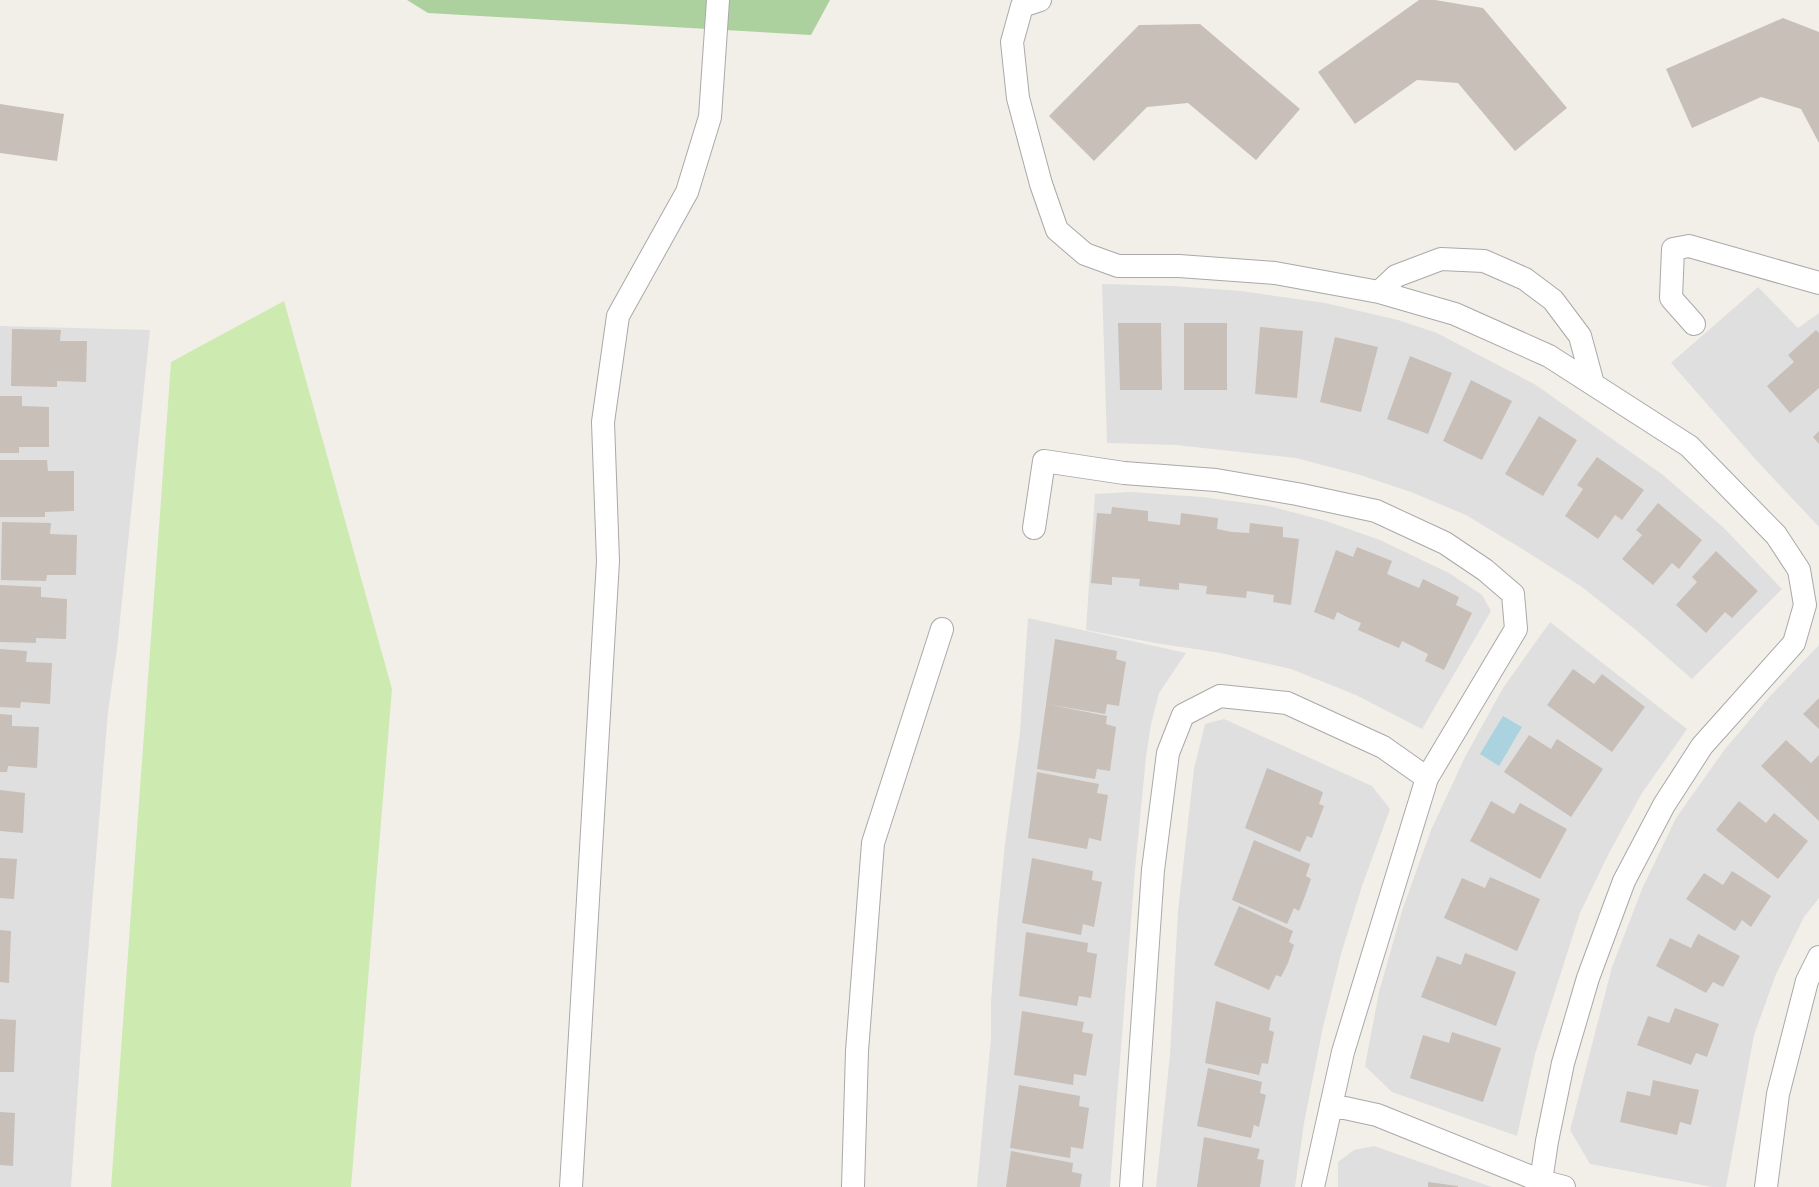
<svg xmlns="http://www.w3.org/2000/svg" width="1819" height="1187" font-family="Lato,sans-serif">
<rect width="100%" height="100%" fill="#f2efe9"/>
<path fill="#e0dfdf" d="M1102 284 1172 286 1241 291 1325 303 1398 320 1437 333 1536 385 1663 475 1724 528 1782 589 1692 679 1636 630 1582 587 1524 550 1466 515 1411 492 1357 474 1296 458 1176 445 1107 443Z
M1758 287 1798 328 1819 313V527L1757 461 1671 363Z
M0 326 150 330 117 649 108 712 84 1002 71 1187H0Z
M1131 492 1202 497 1269 506 1326 521 1380 540 1449 573 1482 595 1491 611 1422 729 1356 695 1291 669 1221 653 1155 643 1086 630 1095 494Z
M1028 618 1186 653 1159 693 1151 724 1146 757 1135 870 1110 1187H977L991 1038V1001L997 923 1005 844 1020 732Z
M1550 622 1687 729 1642 793 1610 851 1580 913 1535 1054 1517 1136 1392 1092 1365 1066 1379 992 1402 911 1431 830 1466 755 1503 688Z
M1819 645V898L1804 917 1776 974 1754 1035 1726 1187H1712L1590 1164 1570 1130 1612 967 1642 889 1676 818 1725 749 1771 695Z
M1224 719 1372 786 1390 809 1362 886 1341 954 1323 1027 1304 1123 1295 1187H1156L1170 1055 1178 911 1194 769 1205 724Z
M1374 1146 1492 1187H1338V1162L1354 1150Z"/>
<path fill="#cdebb0" d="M284 301 392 689 351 1187H111L171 362Z"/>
<path fill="#add19e" d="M407 0H830L811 35 428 13Z"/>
<path fill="#aad3df" d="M1503 716 1522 727 1499 766 1480 754Z"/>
<path fill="#c7bfb8" d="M1419 0H1435L1483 8 1567 108 1515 151 1458 83 1417 80 1355 124 1318 72Z
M1783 18 1819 32V143L1801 109 1761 97 1692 128 1666 69Z
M1200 24 1300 109 1256 160 1188 103 1147 107 1094 161 1049 116 1139 25Z
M0 104 64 114 57 161 0 153Z
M1118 323H1161L1162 390H1120Z
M1184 323H1227V390H1184Z
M1260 327 1303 331 1297 398 1255 394Z
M12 329 61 330 60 341H87L86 382 57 381V387L11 386Z
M1816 330 1819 333V388L1790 413 1767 386 1794 362 1788 355Z
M1335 337 1378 347 1361 412 1320 402Z
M1410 356 1452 373 1428 434 1387 419Z
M1471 380 1512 401 1482 460 1443 441Z
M0 396H22V406L49 407V447H19V453H0Z
M1539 416 1577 440 1543 496 1505 474Z
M1819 431V444L1813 437Z
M1597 457 1644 490 1622 520 1615 515 1598 539 1565 516 1583 489 1577 485Z
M0 460H47L48 471H74V511L45 512V517H0Z
M1658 503 1702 540 1679 569 1672 563 1653 585 1622 559 1642 535 1636 530Z
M1112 507 1148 511V521L1180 525 1181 513 1218 518 1217 529 1232 532 1249 533 1250 523 1283 527V537L1299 539 1291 605 1273 602 1274 595 1247 591 1246 598 1206 594 1207 586 1179 583V590L1139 586 1140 579 1112 577V585L1091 583 1097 513 1111 514Z
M2 522 51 523 50 534 77 535 76 575H47L46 581 1 580Z
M1357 547 1392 561 1387 574 1419 588 1423 579 1459 597 1456 605 1472 613 1444 670 1425 661 1428 654 1402 641 1399 648 1358 630 1361 623 1349 618 1337 612 1334 620 1314 612 1336 550 1353 557Z
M1716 551 1758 591 1732 618 1725 612 1706 633 1676 605 1697 582 1692 577Z
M0 585 41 587V597L67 599 66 639 36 638V643L0 642Z
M1055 639 1117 651 1116 659 1126 662 1119 706 1107 704 1105 714 1046 704Z
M0 649 27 651 26 662 52 663 50 704 21 702 20 708 0 707Z
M1573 669 1594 684 1602 674 1645 707 1612 752 1547 705Z
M1819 698V729L1803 714Z
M1046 704 1107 716 1106 724 1116 727 1110 771 1097 769 1095 779 1037 769Z
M0 714 12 715V726L39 727 37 768 8 766 7 772H0Z
M1529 735 1551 749 1557 739 1603 769 1571 817 1504 772Z
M1786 740 1811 763 1819 755V821L1761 766Z
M1267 768 1323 792 1319 804 1324 806 1312 838 1307 836 1300 852 1245 828Z
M1037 772 1099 784 1097 793 1108 795 1101 841 1089 838 1087 849 1028 838Z
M0 790 25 793 23 833 0 831Z
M1491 801 1514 814 1520 803 1567 829 1540 879 1470 841Z
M1739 801 1766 823 1774 813 1808 841 1778 879 1716 830Z
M1254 840 1310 864 1306 876 1311 879 1305 896 1299 911 1294 908 1287 924 1232 900Z
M0 858 17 859 14 899 0 898Z
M1032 858 1093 871 1092 880 1102 882 1094 927 1083 924 1081 935 1022 923Z
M1732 871 1771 896 1751 927 1742 920 1735 931 1686 899 1704 873 1723 885Z
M1490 877 1540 899 1517 951 1444 918 1462 878 1485 888Z
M1239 906 1293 931 1289 942 1294 945 1288 963 1281 977 1276 975 1269 990 1214 965Z
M0 930 11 931 9 983 0 982Z
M1026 932 1088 943 1087 952 1097 954 1091 998 1079 996 1077 1006 1019 996Z
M1698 934 1740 956 1723 987 1713 982 1706 993 1656 966 1670 938 1691 948Z
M1465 953 1516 972 1496 1026 1421 997 1437 956 1461 965Z
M1216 1001 1271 1018 1269 1030 1274 1032 1268 1064 1262 1063 1259 1075 1205 1063Z
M1675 1008 1719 1024 1707 1057 1696 1053 1691 1065 1637 1045 1648 1016 1669 1023Z
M1022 1011 1084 1022 1082 1032 1093 1034 1086 1076 1074 1074 1073 1085 1014 1075Z
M0 1019 16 1020 14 1072H0Z
M1452 1032 1501 1048 1483 1102 1410 1078 1423 1035 1449 1043Z
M1208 1068 1262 1082 1260 1093 1266 1095 1259 1127 1254 1125 1251 1138 1197 1126Z
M1653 1080 1699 1090 1691 1125 1680 1122 1677 1135 1620 1122 1627 1091 1650 1096Z
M1019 1085 1080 1096 1079 1106 1089 1108 1083 1149 1071 1147 1070 1158 1010 1148Z
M0 1112 15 1113 13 1166 0 1165Z
M1204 1137 1260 1149 1257 1159 1264 1160 1260 1187H1197Z
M1011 1151 1073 1163 1072 1172 1082 1174 1080 1187H1006Z
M1428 1182 1458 1186V1187H1428Z"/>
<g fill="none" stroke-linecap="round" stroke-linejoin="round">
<g stroke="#a9a9a9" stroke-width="24">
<path id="minor" d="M1040 0 1022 6 1012 42 1018 98 1041 184 1057 230 1085 254 1118 266H1179L1275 273 1379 292 1455 314 1549 356 1689 446 1776 535 1799 570 1805 605 1794 643 1702 746 1664 805 1624 881 1588 978 1563 1063 1547 1141 1541 1181 1564 1187
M1379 292 1396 276 1441 259 1484 261 1525 279 1553 300 1580 336 1593 384
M1694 324 1671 298 1673 249 1689 246 1819 283
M1034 528 1044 461 1124 473 1216 480 1297 494 1376 511 1445 543 1485 570 1513 594 1516 629 1427 778
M1331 1105 1377 1115 1541 1181V1187
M571 1187 608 561 603 422 618 316 687 192 710 117 718 0
M853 1187 857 1051 873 843 942 629
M1131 1187 1153 870 1168 753 1183 715 1220 696 1287 703 1383 747 1427 778 1343 1052 1313 1187
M1766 1187 1778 1094 1807 981 1819 957"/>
</g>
<use href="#minor" stroke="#fff" stroke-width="22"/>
</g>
</svg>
